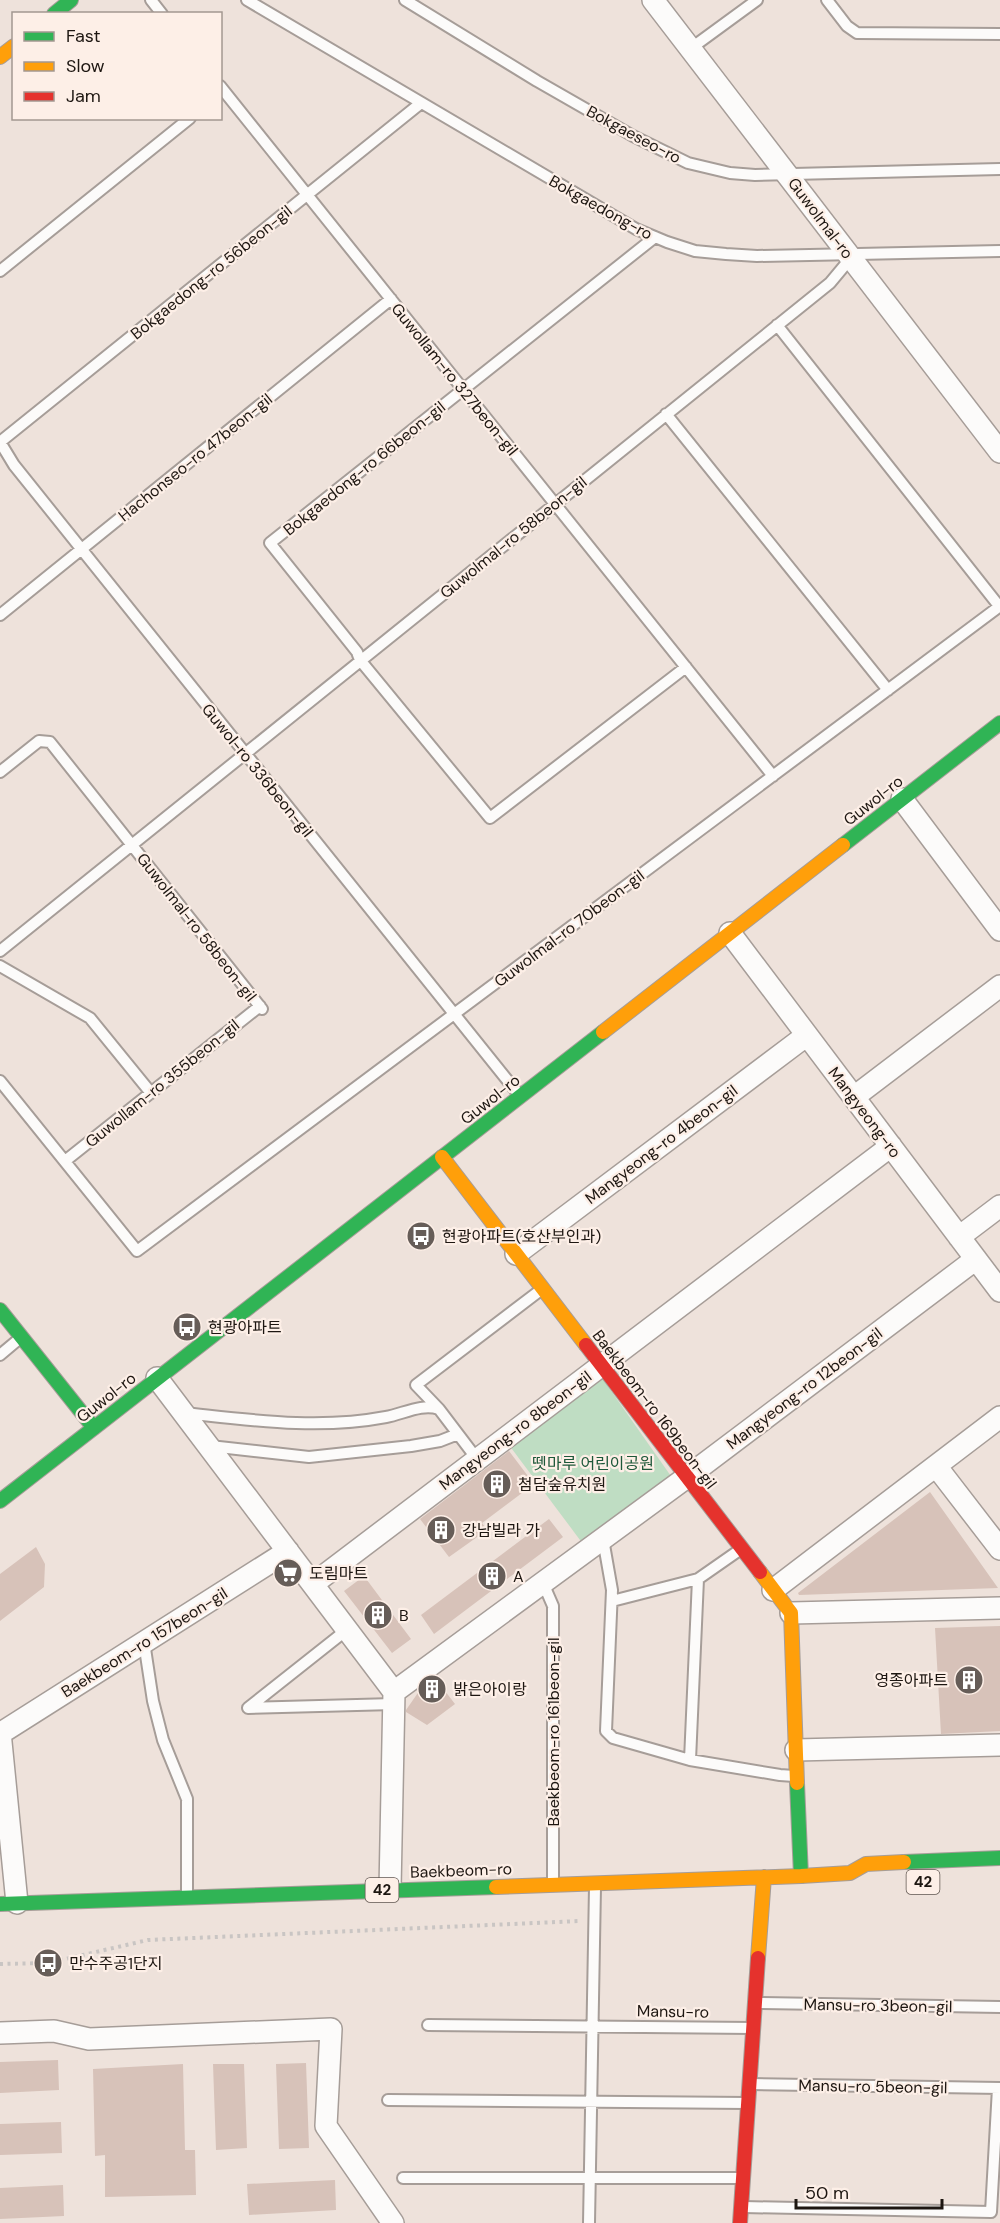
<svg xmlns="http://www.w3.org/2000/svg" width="1000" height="2223" font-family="'DM Sans','Noto Sans KR',sans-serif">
<rect width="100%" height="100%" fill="#eee2db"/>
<path fill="#bfddc3" d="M602 1378 673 1479 583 1544 509 1445Z"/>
<path fill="#d7c2b9" d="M509 1451 534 1484 482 1523 487 1530 449 1557 420 1519Z
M930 1492 998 1588 799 1595 798 1593Z
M549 1519 563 1537 434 1634 421 1615Z
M36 1547 45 1564 44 1587 0 1621V1574Z
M364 1576 411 1639 392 1653 344 1591Z
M1000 1626V1731L941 1734 935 1628Z
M435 1678 455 1704 427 1725 406 1712V1710L422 1687Z
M58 2060 59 2090 0 2093V2062Z
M306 2063 309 2148 279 2149 276 2064Z
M183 2064 185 2150H195L196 2195 105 2197V2155L95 2156 93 2069Z
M213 2064H244L247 2148 216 2150Z
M61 2122 62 2153 0 2155V2124Z
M335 2180 336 2210 249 2215 247 2184Z
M63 2185 64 2216 0 2219V2188Z"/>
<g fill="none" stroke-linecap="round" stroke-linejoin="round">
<g stroke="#a69d98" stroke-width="14">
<path id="lane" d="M151 0 162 14
M247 0 636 229 667 242 695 251 726 254 757 256 1000 251
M405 0 537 81 633 136 688 163 730 173 755 175 1000 169
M827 0 847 26 857 33 1000 34
M690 49 757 0
M220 86 773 776
M655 237 270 543 357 652 360 660 490 818 686 667
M0 271 190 118
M777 325 999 606
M666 414 888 690
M0 442 14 465 520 1096
M0 442 421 103
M0 615 391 299
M0 772 39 741 50 742 262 1009
M0 951 830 283 845 265 848 255
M0 966 90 1018 151 1093
M0 1081 137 1251 1000 606
M65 1161 260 1006
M0 1355 19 1339
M439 1409 416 1385 542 1289
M184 1413C251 1420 318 1430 386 1417 403 1414 422 1403 439 1409L477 1459
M210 1446 309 1457 411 1446 440 1441 458 1434
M603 1539 612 1590 606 1731 613 1738 690 1760 780 1775 794 1776
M543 1583 553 1606V1881
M612 1601 698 1579
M344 1626V1632L248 1708 394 1704
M144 1642 153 1701 163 1740 187 1799V1893
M690 1760 698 1579 741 1549
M757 2003 1000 2007
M428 2025 753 2028
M751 2084 1000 2088
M388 2100 748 2103
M403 2178H741
M744 2207 991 2212 998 2088
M589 2223 595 1887"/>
</g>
<g stroke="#a69d98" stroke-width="24">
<path id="street" d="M653 0 1000 452
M902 799 1000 930
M730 933 1000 1291
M854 1097 1000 986
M959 1237 1000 1206
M516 1254 807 1035
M157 1378 394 1692 390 1889
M936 1466 1000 1549
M313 1584 891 1146
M773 1590 1000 1417
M791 1613 1000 1608
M394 1692 687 1477 976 1259
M0 1732 17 1903
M1 1733 288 1551
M796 1750 1000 1745
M0 2033 54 2031 89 2039 331 2029 326 2126 393 2223"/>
</g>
<g stroke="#a69d98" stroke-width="16">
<path id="fast" d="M54 14 71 0
M843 845 1000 723
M0 1310 94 1428
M0 1501 603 1032
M797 1783 801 1876
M904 1862 1000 1858
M0 1904 496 1887"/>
</g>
<g stroke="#a69d98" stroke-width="16">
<path id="slow" d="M0 57 14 46
M603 1032 843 845
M442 1157 586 1345
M760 1572 791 1613 797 1783
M496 1887 801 1876 850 1873 866 1864 904 1862
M758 1958 764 1877"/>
</g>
<g stroke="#a69d98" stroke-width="16">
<path id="jam" d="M586 1345 760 1572
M740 2223 758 1958"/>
</g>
<path stroke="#c9c5c3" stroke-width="4" stroke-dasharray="3 4.5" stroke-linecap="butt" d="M0 1964 48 1963 148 1940 580 1921"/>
<use href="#lane" stroke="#fcfbfa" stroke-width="10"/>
<use href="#street" stroke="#fcfbfa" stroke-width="21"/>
<use href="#fast" stroke="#30b455" stroke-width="14"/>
<use href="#slow" stroke="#ff9f0a" stroke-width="14"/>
<use href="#jam" stroke="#e5322d" stroke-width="14"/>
</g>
<defs>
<g id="bus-disc" transform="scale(1.5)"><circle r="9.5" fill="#665d58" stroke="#fdefe7"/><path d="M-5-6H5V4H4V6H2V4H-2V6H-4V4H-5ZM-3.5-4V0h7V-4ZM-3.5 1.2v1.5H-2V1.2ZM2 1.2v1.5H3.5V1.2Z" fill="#fff"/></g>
<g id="building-disc" transform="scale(1.5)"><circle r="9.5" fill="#665d58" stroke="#fdefe7"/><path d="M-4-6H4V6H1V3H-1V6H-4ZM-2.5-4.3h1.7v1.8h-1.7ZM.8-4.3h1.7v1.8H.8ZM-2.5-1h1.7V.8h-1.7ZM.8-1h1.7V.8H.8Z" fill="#fff"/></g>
<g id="supermarket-disc" transform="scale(1.5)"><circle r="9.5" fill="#665d58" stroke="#fdefe7"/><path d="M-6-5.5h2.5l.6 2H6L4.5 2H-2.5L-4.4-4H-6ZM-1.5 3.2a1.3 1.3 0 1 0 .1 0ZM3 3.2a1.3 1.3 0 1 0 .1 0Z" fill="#fff"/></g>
</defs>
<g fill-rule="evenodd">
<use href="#bus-disc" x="421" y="1236"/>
<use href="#bus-disc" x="187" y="1327"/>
<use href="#building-disc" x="497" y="1484"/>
<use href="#building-disc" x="441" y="1530"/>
<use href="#supermarket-disc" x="288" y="1573"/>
<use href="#building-disc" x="492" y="1576"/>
<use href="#building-disc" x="378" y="1615"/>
<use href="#building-disc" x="969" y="1680"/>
<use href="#building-disc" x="432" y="1689"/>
<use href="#bus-disc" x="48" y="1963"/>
</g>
<g text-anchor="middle" stroke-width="4.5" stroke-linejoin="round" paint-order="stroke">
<g fill="#fdefe7" stroke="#605751" stroke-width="1.5">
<rect x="906.5" y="1870" width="33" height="24" rx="4.5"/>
<rect x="365.5" y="1878" width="33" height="24" rx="4.5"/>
</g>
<g font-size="15" font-weight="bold" fill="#1d1611">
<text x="923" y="1887">42</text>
<text x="382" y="1895">42</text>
</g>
<g font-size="16" fill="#1d1611" stroke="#fdefe7">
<text transform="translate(634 134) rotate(28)" y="6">Bokgaeseo-ro</text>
<text transform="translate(601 207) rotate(29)" y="6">Bokgaedong-ro</text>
<text transform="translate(821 218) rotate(53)" y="6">Guwolmal-ro</text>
<text transform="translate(211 272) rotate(-39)" y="6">Bokgaedong-ro 56beon-gil</text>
<text transform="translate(455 379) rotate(51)" y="6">Guwollam-ro 327beon-gil</text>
<text transform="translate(195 457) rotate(-39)" y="6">Hachonseo-ro 47beon-gil</text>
<text transform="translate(364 468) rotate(-39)" y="6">Bokgaedong-ro 66beon-gil</text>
<text transform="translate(513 537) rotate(-39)" y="6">Guwolmal-ro 58beon-gil</text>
<text transform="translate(258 770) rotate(51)" y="6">Guwol-ro 336beon-gil</text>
<text transform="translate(873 800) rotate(-38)" y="6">Guwol-ro</text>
<text transform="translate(197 927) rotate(52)" y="6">Guwolmal-ro 58beon-gil</text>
<text transform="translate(569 928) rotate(-37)" y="6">Guwolmal-ro 70beon-gil</text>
<text transform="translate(162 1083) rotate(-39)" y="6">Guwollam-ro 355beon-gil</text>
<text transform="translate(490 1099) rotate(-38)" y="6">Guwol-ro</text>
<text transform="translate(865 1112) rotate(53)" y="6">Mangyeong-ro</text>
<text transform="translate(661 1144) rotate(-37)" y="6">Mangyeong-ro 4beon-gil</text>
<text transform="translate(804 1388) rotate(-37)" y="6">Mangyeong-ro 12beon-gil</text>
<text transform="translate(106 1397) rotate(-38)" y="6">Guwol-ro</text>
<text transform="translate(655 1409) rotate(53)" y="6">Baekbeom-ro 169beon-gil</text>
<text transform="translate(515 1430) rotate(-37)" y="6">Mangyeong-ro 8beon-gil</text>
<text transform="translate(144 1642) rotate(-32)" y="6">Baekbeom-ro 157beon-gil</text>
<text transform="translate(553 1732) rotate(-90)" y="6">Baekbeom-ro 161beon-gil</text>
<text transform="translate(461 1870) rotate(-2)" y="6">Baekbeom-ro</text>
<text transform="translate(878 2005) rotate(1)" y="6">Mansu-ro 3beon-gil</text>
<text transform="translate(673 2011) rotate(1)" y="6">Mansu-ro</text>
<text transform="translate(873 2086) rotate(1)" y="6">Mansu-ro 5beon-gil</text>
</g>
<g font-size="16" fill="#1d1611" stroke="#fdefe7" text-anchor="start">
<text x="442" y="1242">현광아파트(호산부인과)</text>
<text x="208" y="1333">현광아파트</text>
<text x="518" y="1490">첨담숲유치원</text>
<text x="462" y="1536">강남빌라 가</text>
<text x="309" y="1579">도림마트</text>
<text x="513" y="1582">A</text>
<text x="399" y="1621">B</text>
<text x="948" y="1686" text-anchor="end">영종아파트</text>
<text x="453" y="1695">밝은아이랑</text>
<text x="69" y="1969">만수주공1단지</text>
</g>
<g font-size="16" fill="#1d5839" stroke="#fdefe7">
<text x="593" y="1469">뗏마루 어린이공원</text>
</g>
</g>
<rect x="12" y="12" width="210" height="108" fill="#fdefe7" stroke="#a39891" stroke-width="1.5"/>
<rect x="24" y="32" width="30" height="9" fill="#30b455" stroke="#a39891" stroke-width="1.5"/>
<text x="66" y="42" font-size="18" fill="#1d1611">Fast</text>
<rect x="24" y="62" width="30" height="9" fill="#ff9f0a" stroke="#a39891" stroke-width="1.5"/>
<text x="66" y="72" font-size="18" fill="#1d1611">Slow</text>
<rect x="24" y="92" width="30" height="9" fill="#e5322d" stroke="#a39891" stroke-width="1.5"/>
<text x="66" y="102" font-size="18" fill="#1d1611">Jam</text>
<path d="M796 2199v9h146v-9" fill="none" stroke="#1d1611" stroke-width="3"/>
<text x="805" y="2199" font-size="18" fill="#1d1611" stroke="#fdefe7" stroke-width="4.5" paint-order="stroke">50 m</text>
</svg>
